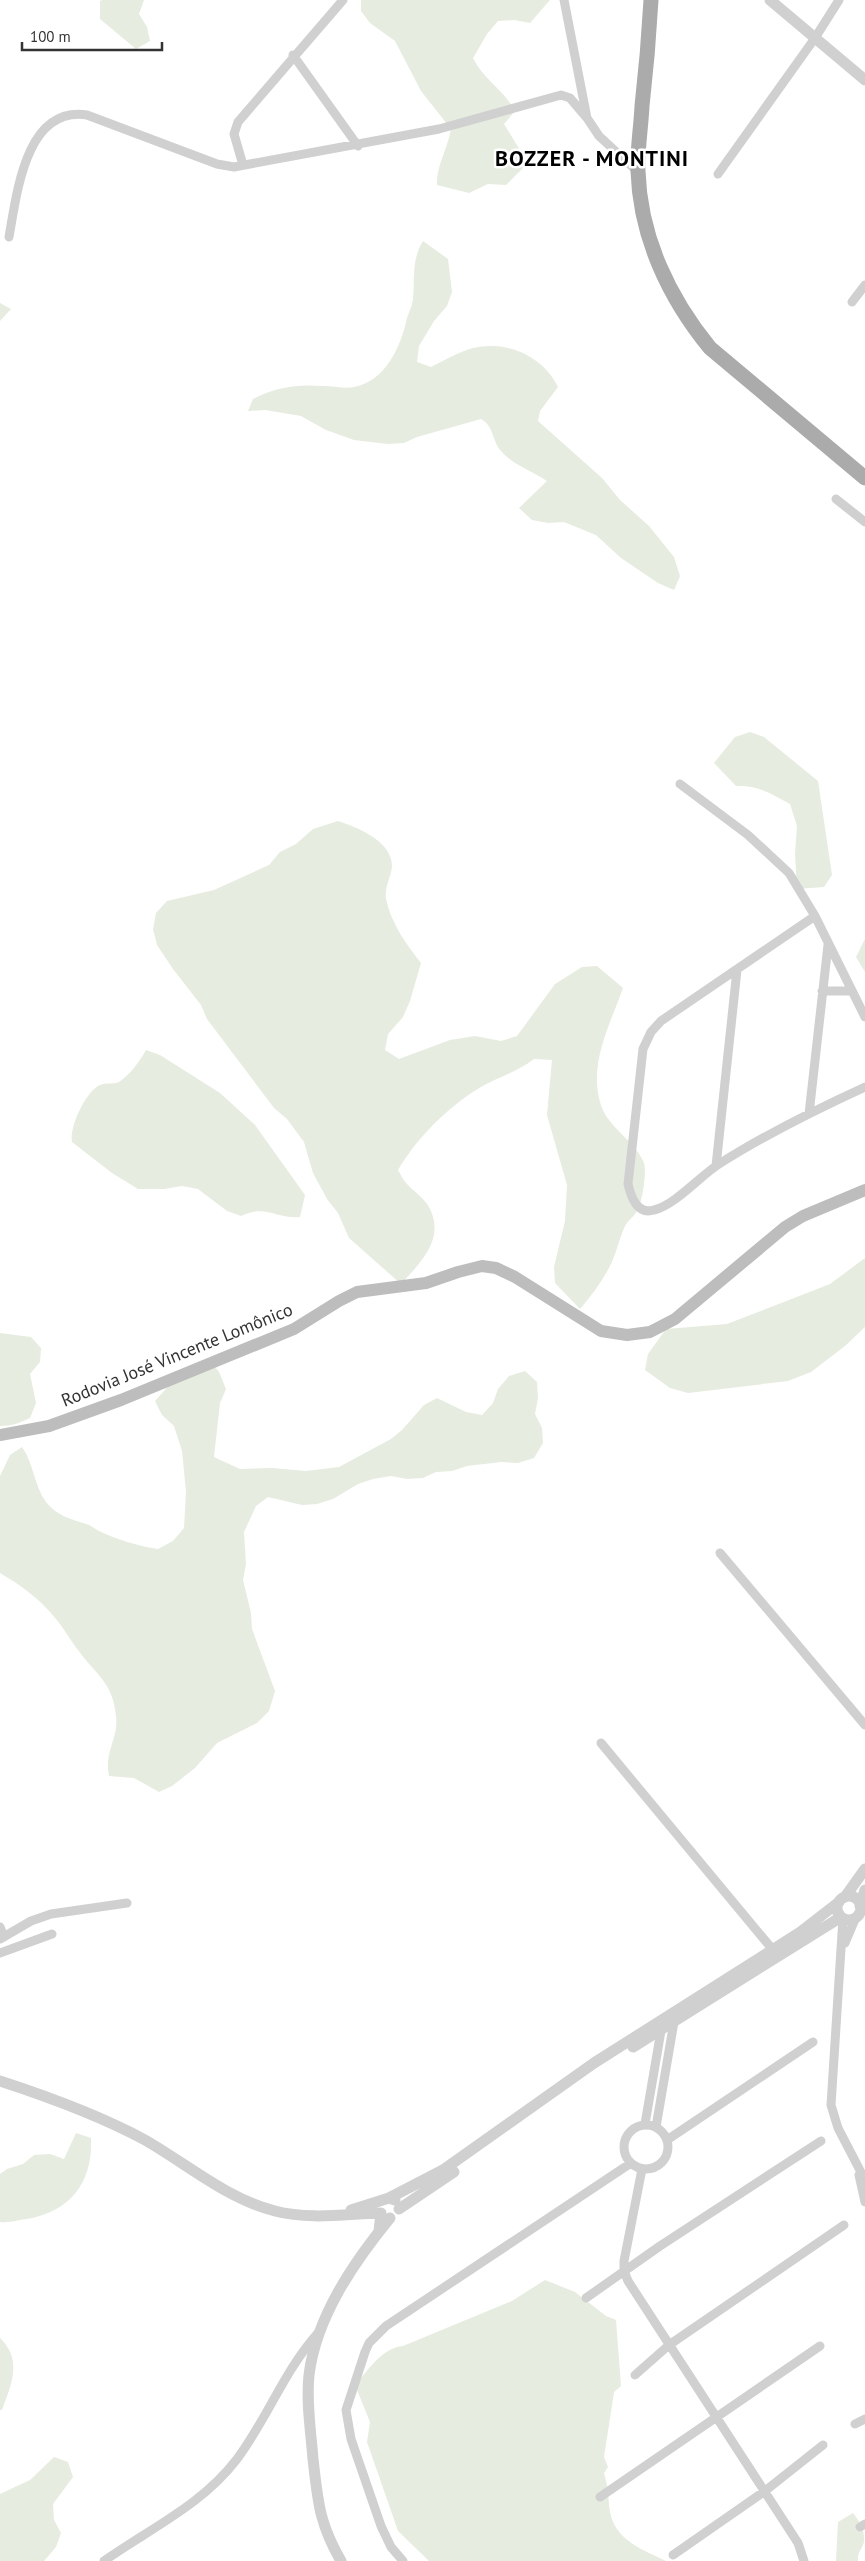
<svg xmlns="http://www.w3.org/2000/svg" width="865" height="2561" font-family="'PT Sans',sans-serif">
<rect width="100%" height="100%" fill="#fff"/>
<path fill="#e6ecdf" d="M102 0H144L139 14 147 27 150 41 136 49 100 19V1Z
M361 0H550L530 23 514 20 498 21 487 34 473 58C483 79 504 90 515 111L504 124 528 163 506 185 488 184 469 193 437 185C436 166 448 148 451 129L421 91 395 41 370 23 361 11Z
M423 241 448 259 452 292 447 306 434 321 419 346 417 362 431 367C445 360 458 352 473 348 507 340 543 356 558 387L540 411 538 421 602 478 620 500 649 526 674 557 680 576 674 590 658 583 621 558 596 535 564 522 548 523 532 520 519 508 547 481C532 471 513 465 501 451 492 441 494 426 481 419L417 437 404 443 388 444 354 440 326 430 301 416 265 410 248 411 253 399C276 387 297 384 323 386 333 386 345 389 354 387 386 381 401 346 407 318 409 312 412 306 413 300 415 278 411 261 423 241Z
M0 303 11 309 0 321Z
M750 732 764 737 818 781 832 875 824 887 797 889 795 854 797 826 790 804C771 794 758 785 736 786L714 763 735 737Z
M338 821C357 827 391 841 392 865 392 876 384 886 386 899 391 923 406 944 421 963L410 1001 403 1017 388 1034 385 1050 399 1059 450 1040 475 1036 501 1041 517 1036 555 984 582 967 597 966 623 988C610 1025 589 1062 600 1102 606 1127 635 1140 644 1163 647 1172 642 1203 637 1211 634 1217 628 1220 625 1226 619 1239 616 1255 609 1268 601 1283 591 1296 580 1309L555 1283 554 1267 565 1221 567 1185 547 1115 552 1060 534 1059C516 1073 495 1078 476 1090 445 1110 417 1138 398 1170 401 1175 404 1182 409 1186 416 1193 426 1200 430 1209 445 1240 420 1263 401 1284L349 1238 338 1213 327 1199 313 1173 304 1142 287 1119 274 1108 207 1019 201 1005 173 969 157 945 153 929 156 913 167 901 214 890 269 865 280 852 296 844 313 829Z
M865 939V972L856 957Z
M146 1050 160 1055 220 1093 255 1125 305 1195 300 1217C275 1219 266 1204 241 1216L227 1211 198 1189 182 1186 164 1189H138L112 1173 72 1142C69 1127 86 1091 100 1085 106 1082 113 1085 119 1082 131 1074 139 1062 146 1050Z
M865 1258V1327L845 1346 811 1372 788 1381 688 1393 670 1388 645 1370 648 1354 666 1329 727 1324 830 1284Z
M0 1333 31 1337 41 1348 40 1362 30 1374 36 1403 30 1418C20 1423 11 1426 0 1426Z
M210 1360 219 1372 226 1389 220 1403 214 1457 240 1469 272 1468 306 1471 339 1467 391 1439 402 1430 424 1405 437 1398 466 1412 482 1415 493 1403 498 1389 509 1376 525 1371 537 1382 538 1398 535 1414 542 1428 543 1443 534 1458 518 1463 501 1462 467 1466 452 1471 436 1472 423 1478 407 1479 391 1476 373 1479 358 1484 333 1499 317 1504 302 1505 268 1497 256 1506 244 1532 246 1564 243 1580 251 1613 252 1629 275 1691 269 1711 257 1723 217 1743 195 1768 172 1786 159 1792 134 1778 109 1776C104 1751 119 1738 116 1716 113 1684 98 1676 81 1654 72 1643 65 1630 56 1619 40 1599 22 1586 0 1573V1476L10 1455 22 1447C34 1464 34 1486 46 1502 57 1516 71 1519 86 1524 91 1525 95 1529 99 1531 118 1540 138 1546 158 1549L173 1541 184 1528 186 1492 182 1451 174 1426 162 1415 155 1401 179 1374Z
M76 2133 91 2138C93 2182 71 2211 27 2219 18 2220 9 2223 0 2222V2174L7 2169 23 2164 34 2155 50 2154 64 2159Z
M545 2280 575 2292 606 2316 616 2320 621 2386 614 2392 604 2457 608 2467 604 2473C608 2486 608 2498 610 2512 615 2540 643 2550 666 2561H429L398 2531 367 2442 370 2422 355 2385C369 2369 382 2348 403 2346L512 2301Z
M0 2338C23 2360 11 2385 2 2410H0Z
M54 2457 68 2462 73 2477 53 2504 54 2520 61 2533 56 2547 44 2561H0V2494L30 2480Z
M853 2513C860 2522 865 2530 864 2542 862 2550 857 2552 858 2561H836L838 2522Z"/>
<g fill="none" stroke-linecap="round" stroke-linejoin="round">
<path stroke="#d0d0d0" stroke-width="9" d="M564 0 587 118 599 136 638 172
M293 55 358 146
M243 165 234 134 238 122 343 0
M718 174 815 38 839 0
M9 237C17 192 26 106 87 115L217 164 234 167 439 129 561 95 570 98 587 118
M852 302 865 285
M836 499 865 522
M680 784 748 835 789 873 815 916 865 1017
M815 916 661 1021 651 1032 643 1049 628 1184C631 1197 637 1215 654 1210 675 1205 700 1176 719 1164 766 1134 815 1110 865 1087
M822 991H852
M809 1114 828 945
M716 1166 737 970
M720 1553 865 1725
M601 1743 773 1950
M843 1918 831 2105 838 2128 865 2180
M0 1927 4 1937
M0 1939 31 1921 51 1914 127 1903
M845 1943 856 1917
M0 1953 52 1934
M645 2124 662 2025
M624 2147a22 22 0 1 1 44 0a22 22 0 1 1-44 0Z
M656 2127 675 2016
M667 2140 813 2042
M642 2169 624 2261V2271L628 2281 798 2543 804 2561
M859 2175 865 2202
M586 2298 660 2246 821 2141
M635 2375 669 2345 844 2225
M855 2424 865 2419
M600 2497 820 2346
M860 2527 865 2524
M673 2555 765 2491 823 2445
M104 2561C151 2528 202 2505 237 2459 267 2419 284 2371 318 2333
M403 2561 391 2547 381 2526 351 2439 346 2410 365 2352 369 2343 386 2326 631 2163"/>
<path stroke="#d0d0d0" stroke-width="11" d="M770 0 865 80
M837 1908a12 12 0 1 1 24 0a12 12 0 1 1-24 0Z
M845 1897 865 1869
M860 1906 865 1890
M633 2047 841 1917
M0 2081C49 2097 99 2115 145 2140 187 2164 227 2199 275 2211 309 2220 346 2214 381 2213L379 2231
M389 2198 443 2170 594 2063 799 1933 839 1902
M399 2209 454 2172
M351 2210 389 2198 395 2200
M341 2561C319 2523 318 2502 313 2459 311 2432 306 2403 309 2375 316 2317 354 2262 390 2218"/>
<path stroke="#bdbdbd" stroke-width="12" d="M0 1435 49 1426 121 1400 294 1329 339 1301 357 1292 426 1283 458 1272 482 1266 496 1268 515 1277 601 1331 627 1335 650 1332 675 1319 785 1227 803 1216 865 1190"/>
<path stroke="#ababab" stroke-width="15" d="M651 0C649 36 646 71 642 106 641 128 637 150 638 171 640 237 669 298 710 348L865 478"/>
</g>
<g text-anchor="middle" stroke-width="5" stroke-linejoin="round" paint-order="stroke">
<g font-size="18" fill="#333" stroke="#fff">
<text transform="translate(177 1355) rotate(-22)" y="6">Rodovia José Vincente Lomônico</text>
</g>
<g font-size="22" font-weight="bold" letter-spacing="1" fill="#000" stroke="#fff">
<text x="592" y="166">BOZZER - MONTINI</text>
</g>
</g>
<path d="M22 42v8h140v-8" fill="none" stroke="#333333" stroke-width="2.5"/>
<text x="30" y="42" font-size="15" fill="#333333" stroke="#ffffff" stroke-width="4" paint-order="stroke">100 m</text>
</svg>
